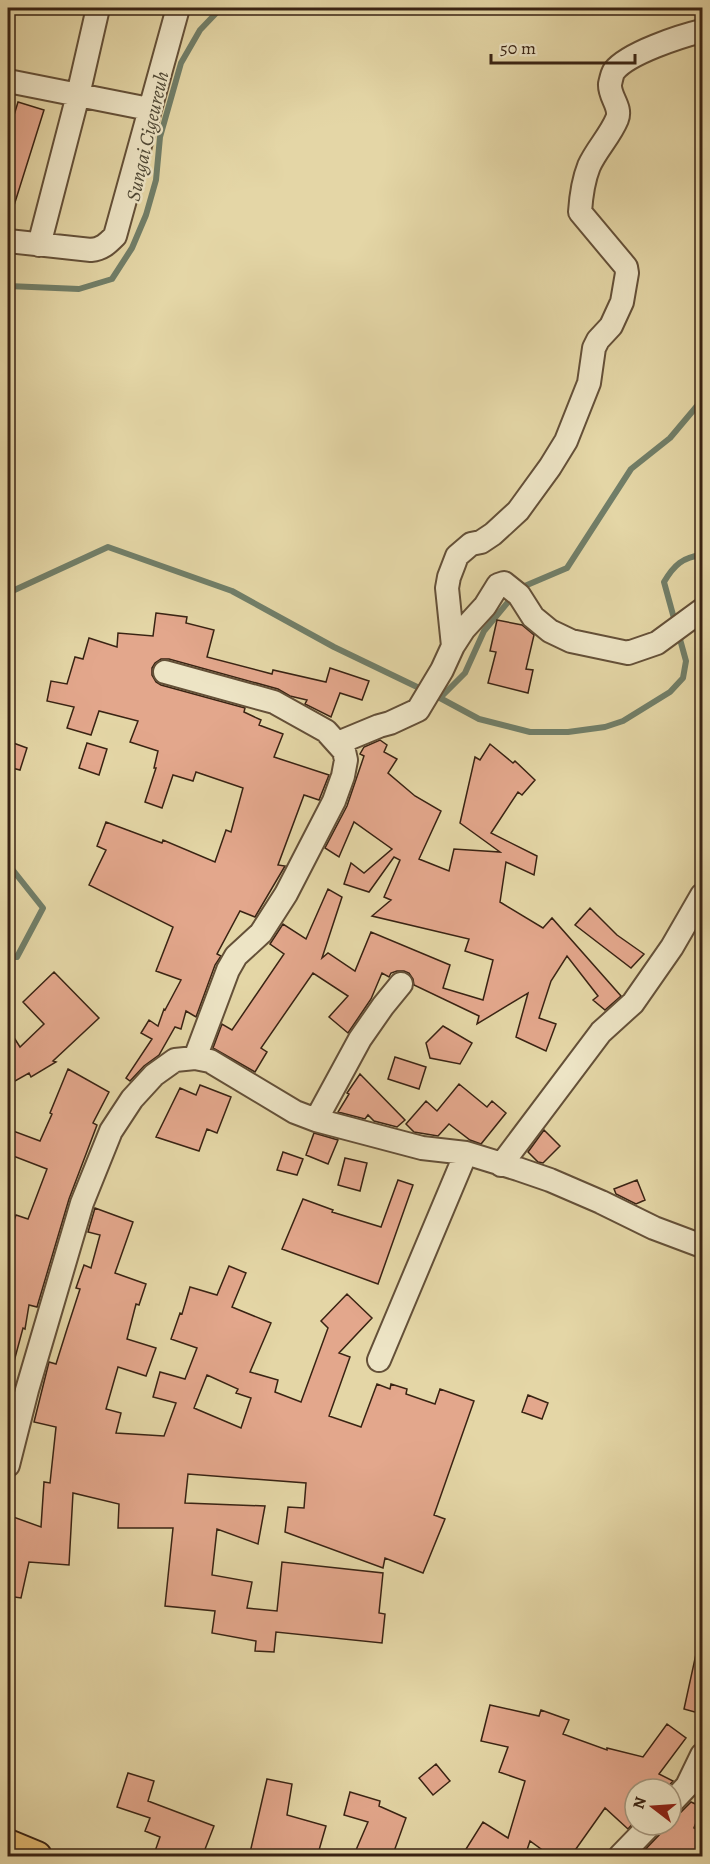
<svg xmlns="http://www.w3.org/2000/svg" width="710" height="1864" font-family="Alegreya,serif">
<rect width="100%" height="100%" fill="#e4d6a6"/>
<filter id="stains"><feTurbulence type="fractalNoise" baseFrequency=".00333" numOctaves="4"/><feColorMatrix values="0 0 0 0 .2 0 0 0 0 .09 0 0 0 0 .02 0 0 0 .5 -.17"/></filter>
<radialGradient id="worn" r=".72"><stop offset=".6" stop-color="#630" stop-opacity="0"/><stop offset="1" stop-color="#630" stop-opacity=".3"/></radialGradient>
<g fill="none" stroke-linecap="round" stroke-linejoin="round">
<path stroke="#717e68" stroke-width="6" d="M8 286 79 289 112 279 132 248 146 215 156 180 160 137 181 63 200 30 221 8
M520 588 567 568 631 469 670 438 702 400
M8 593 108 547 232 591 334 647 440 698 465 673 484 631 513 596
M675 622 664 582C674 565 683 557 702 555
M440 698 479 719 530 732H568L605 727 623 721 670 692 683 678 686 661 678 632
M8 864 43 908 17 957 8 956"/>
</g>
<path fill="#e3a78c" stroke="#392313" stroke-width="1.5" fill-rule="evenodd" d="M18 102 44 110 11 215 8 214V135Z
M156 613 187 617 186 623 214 630 207 657 272 674 273 670 326 682 330 668 369 681 362 700 340 693 331 717 305 704 307 700 290 696 278 689 169 659H161L155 663 152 668V675L156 682 161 685 245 708 244 712 261 720 259 725 283 734 274 757 329 775 319 800 304 795 278 865 285 866 255 917 240 911 217 954 221 956 215 965 196 1017 186 1011 181 1029 175 1027 159 1055 144 1066 130 1081 126 1078 152 1039 141 1033 149 1020 158 1026 164 1009 165 1010 181 980 156 971 173 927 89 885 106 850 97 846 106 822 162 843 163 840 215 862 226 830 231 832 243 788 196 772 193 781 173 775 162 808 145 802 156 768H154L158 751 130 742 138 721 99 711 91 735 67 728 74 707 47 701 51 681 67 684 75 657 83 659 89 638 117 647 118 633 153 636Z
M497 620 522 625 534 635 526 669 533 670 528 693 488 683 496 652 490 651Z
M380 740 387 745 384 752 397 759 388 773 415 796 441 811 419 859 449 871 454 849 500 852 460 823 475 757 480 760 490 744 513 763 515 761 535 780 522 795 518 792 491 833 537 856 534 875 506 862 500 902 543 928 552 918 621 996 605 1010 593 1000 598 996 567 956 551 981 539 1018 556 1024 546 1051 516 1037 528 993 477 1024 479 1016 414 985 413 979 409 973 404 971H397L391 973 389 977 382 973 371 999 348 1033 329 1017 348 996 313 973 261 1048 267 1052 255 1072 213 1048 222 1024 232 1030 284 954 270 944 283 924 306 939 328 889 342 897 322 958 328 953 355 971 371 932 450 965 443 988 483 1000 493 960 465 951 469 939 372 916 391 900 384 897 400 860 394 857 369 892 344 884 351 863 364 873 392 849 354 822 339 857 325 848 347 806 364 756 360 754 364 747Z
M8 741 27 748 20 770 8 767Z
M87 743 107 749 99 775 79 768Z
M590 908 617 935 644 954 631 968 575 925Z
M54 972 99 1018 53 1061 56 1062 31 1077 29 1073 8 1085V1028L20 1047 44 1024 23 1002Z
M443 1026 472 1043 460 1064 430 1058 426 1043Z
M395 1057 426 1067 419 1089 388 1079Z
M68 1069 109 1092 93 1123 97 1125 69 1199 37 1307 29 1305 25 1329 23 1328 12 1369 8 1368V1237L16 1215 28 1219 47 1169 8 1154V1129L40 1141 52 1114 50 1113Z
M360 1074 405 1120 397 1127 374 1121 368 1115 365 1119 338 1112 349 1094 347 1093Z
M459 1084 487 1107 492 1101 506 1113 481 1144 470 1140 449 1124 438 1136 414 1132 406 1124 426 1101 437 1111Z
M200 1085 231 1097 217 1133 207 1129 199 1151 156 1137 180 1088 196 1095Z
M544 1130 560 1146 543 1163 538 1162 528 1152Z
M314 1133 338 1140 328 1164 306 1155Z
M283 1152 303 1159 297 1175 277 1170Z
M345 1158 367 1163 360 1191 338 1185Z
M398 1180 413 1185 378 1284 282 1249 303 1199 333 1210 332 1212 381 1227Z
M637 1180 645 1200 636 1204 616 1194 614 1189Z
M95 1208 133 1222 115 1273 146 1284 139 1305 136 1304 127 1339 156 1348 146 1376 118 1367 106 1409 121 1413 116 1433 164 1436 176 1403 153 1397 160 1372 185 1379 197 1348 171 1339 180 1313 182 1314 190 1287 217 1295 229 1266 246 1273 232 1307 271 1323 250 1372 278 1380 275 1392 301 1402 328 1328 321 1321 347 1294 372 1318 339 1353 350 1357 329 1416 361 1427 377 1384 390 1389 391 1384 407 1389 406 1394 435 1404 440 1389 474 1401 434 1515 445 1519 423 1573 385 1558 383 1568 285 1532 288 1507 304 1508 306 1483 188 1474 185 1503 265 1506 258 1544 217 1529 212 1575 252 1582 247 1608 277 1611 282 1562 383 1573 379 1613 385 1614 382 1643 276 1632 274 1652 255 1651 256 1641 212 1633 215 1611 165 1606 173 1528H118L119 1504 73 1493 69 1565 29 1562 21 1598 8 1596V1515L41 1527 44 1482 50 1483 56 1427 34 1422 49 1362 56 1364 67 1329 80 1289 76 1288 84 1265 91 1268 100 1235 88 1232ZM207 1375 238 1389 236 1393 251 1398 241 1428 194 1408Z
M528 1395 548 1403 542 1419 522 1412Z
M696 1654 702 1655V1714L684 1709Z
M490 1705 539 1716 541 1710 569 1720 563 1734 607 1750V1748L643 1757 667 1724 686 1738 659 1774 673 1781 666 1789H635V1821L628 1829 605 1808 571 1856 562 1850 557 1857H552L530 1841 527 1850 536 1857H461L483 1822 508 1838 525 1781 499 1772 508 1747 481 1741Z
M436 1764 450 1781 433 1795 419 1778Z
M128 1773 154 1781 148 1801 214 1826 202 1857H153L160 1837 145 1831 150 1818 117 1807Z
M267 1779 292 1784 287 1815 326 1826 317 1857H249Z
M350 1792 380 1801 379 1806 406 1818 392 1857H353L368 1822 344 1815Z
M691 1802 702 1807 694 1828 702 1832V1857H638L660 1834 663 1825H671V1816L680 1813Z"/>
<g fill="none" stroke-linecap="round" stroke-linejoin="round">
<g stroke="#645038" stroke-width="26">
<path id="minor" d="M8 81 149 109
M8 241 91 250C102 249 107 244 115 236L178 8
M39 245 78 95 98 8
M453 646 447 588 449 577 454 564 457 556 471 544 481 542 493 534 518 511 550 467 566 441 589 383 594 348 598 340 611 326 622 302 627 273 626 267 580 212C581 197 583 181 589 166 596 150 610 136 617 119 622 107 609 97 610 84 611 80 612 74 614 71 628 53 681 36 702 31
M165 672 274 702 326 731 344 751 346 760 343 776 334 801 286 894 261 933 236 956 228 970 195 1058
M338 743 379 726 390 723 418 710 442 670 453 646 464 629 485 606 498 585 504 583 519 595 533 617 550 631 571 641 628 653 657 643 702 610
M316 1120 360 1039 383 1006 401 984
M501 1165 601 1032 633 1003 672 947 702 895
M379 1360 466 1153
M8 1465 27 1390 82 1203 111 1131 132 1099 154 1075 175 1060 195 1058 210 1061 295 1112 316 1120 422 1148 466 1153 518 1169 550 1180 601 1202 654 1228 702 1246
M671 1803 687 1786 702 1755
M620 1856 650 1825"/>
</g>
<g stroke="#392313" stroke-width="32">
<path id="major" d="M8 1844 37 1856"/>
</g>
<use href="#minor" stroke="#ede4c5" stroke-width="22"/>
<use href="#major" stroke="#e2bb73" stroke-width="28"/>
</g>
<g text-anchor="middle" stroke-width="5" stroke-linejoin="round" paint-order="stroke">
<g font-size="20" font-style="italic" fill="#504936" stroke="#ede4c5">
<text transform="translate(147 136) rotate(-77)" y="7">Sungai Cigeureuh</text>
</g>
</g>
<rect width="710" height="1864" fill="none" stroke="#e4d6a6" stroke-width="30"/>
<rect x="9" y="9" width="692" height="1846" fill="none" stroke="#392313" stroke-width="3"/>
<rect x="15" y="15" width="680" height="1834" fill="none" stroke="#392313" stroke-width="1.5"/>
<g transform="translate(653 1807) rotate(287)"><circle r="28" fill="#ede4c5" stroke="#a5977e" stroke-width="1.5"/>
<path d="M0-4.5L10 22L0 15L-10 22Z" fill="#8f2418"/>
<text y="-9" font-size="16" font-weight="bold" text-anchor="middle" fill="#392313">N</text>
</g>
<path d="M491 54v9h144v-9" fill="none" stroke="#392313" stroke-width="3"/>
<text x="500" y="54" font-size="18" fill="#392313" stroke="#ede4c5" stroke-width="4.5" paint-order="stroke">50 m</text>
<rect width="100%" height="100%" filter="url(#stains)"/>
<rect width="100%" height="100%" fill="url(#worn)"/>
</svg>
